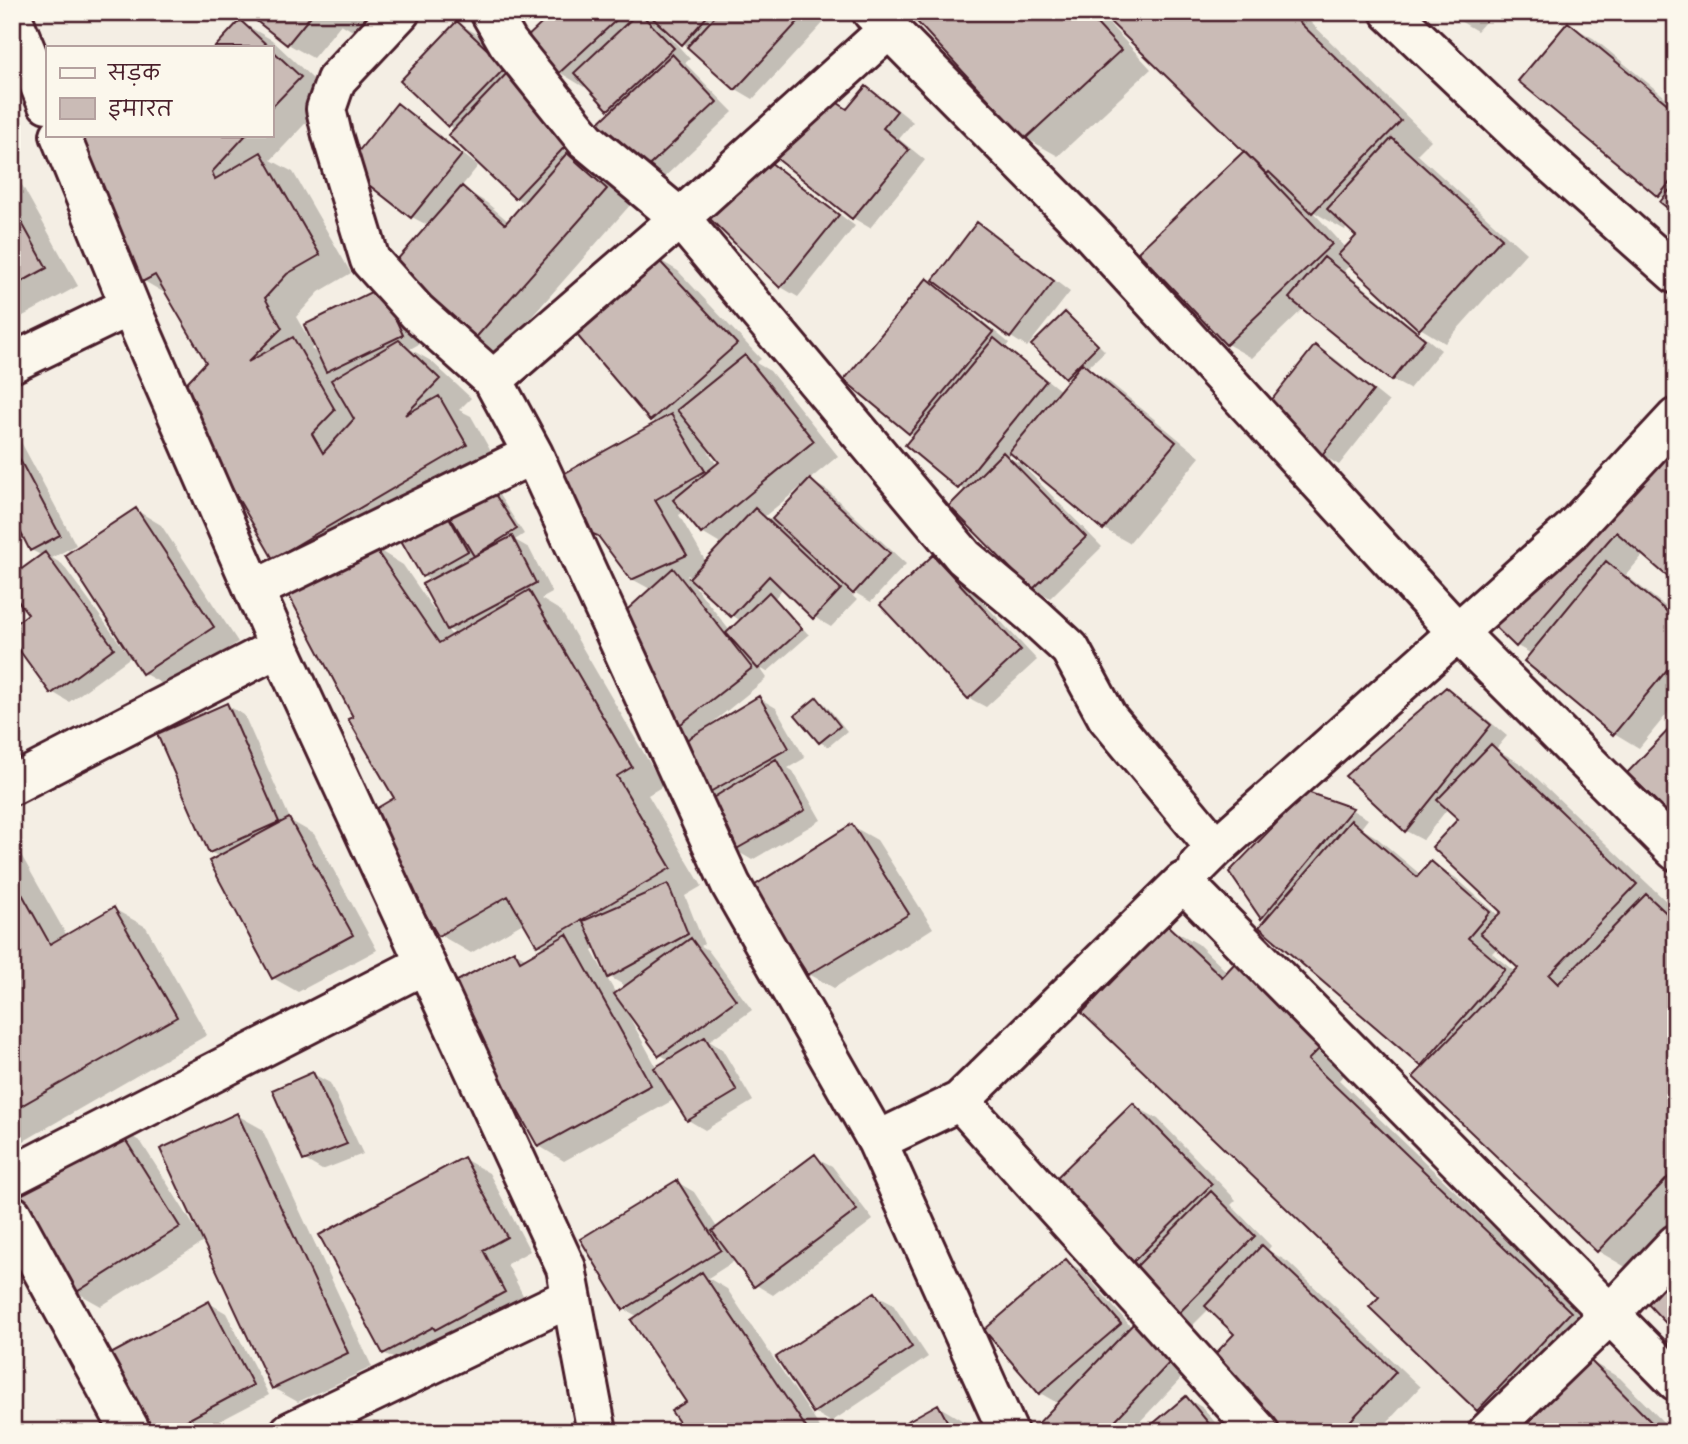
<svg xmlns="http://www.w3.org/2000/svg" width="1688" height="1444" font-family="Pangolin,'Playpen Sans Deva',sans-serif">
<rect width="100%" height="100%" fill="#f4eee4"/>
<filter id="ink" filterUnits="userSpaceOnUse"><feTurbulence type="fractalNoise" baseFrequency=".0143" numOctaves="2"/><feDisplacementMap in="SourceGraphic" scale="14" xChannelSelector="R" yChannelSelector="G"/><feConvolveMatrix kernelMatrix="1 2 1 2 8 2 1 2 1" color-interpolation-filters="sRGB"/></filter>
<g filter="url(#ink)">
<path fill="#0003" fill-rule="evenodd" d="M248 12H376L358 34 341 24 313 58 288 44Z
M557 12H715L719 15 721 12H817L826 20 753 99 736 89 663 25 661 27 690 59 685 63 733 112 656 185 613 111 587 85 584 87 559 72Z
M910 12H1300L1431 140 1417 154 1526 253 1445 343 1420 328 1351 264 1344 271 1441 350 1409 389 1392 380 1304 308 1252 358 1227 344 1246 151 1104 13 1102 16 1151 69 1058 156 1026 138ZM1312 211 1345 230 1348 226 1359 236 1347 249Z
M1450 12H1494L1477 31 1460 21Z
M241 22 272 40 331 96 271 160 293 172 351 273 319 292 296 317 312 344 398 299 419 344 410 349 431 361 471 398 459 410 471 416 498 464 306 576 274 557 208 362 170 296 144 281 76 141 86 135H271V47H217ZM315 345 319 354 311 349Z
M458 23 475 33 592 146 577 161 592 169 631 204 498 355 473 340 429 226 412 217 349 166 397 106 414 115 478 166 461 187 487 203 509 222 525 203 516 198 455 130 403 81Z
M1568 24 1593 38 1676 106V212L1665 199 1659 195Z
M866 88 883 98 913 122 899 139 925 160 870 228 853 218 772 153 848 111Z
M762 158 779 168 855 226 798 297 781 287 701 209Z
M12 167 78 286 12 322Z
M978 224 995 234 1070 292 1027 347 1011 337Z
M653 256 678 271 761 359 756 363 770 371 838 456 809 480 828 491 906 564 871 602 854 592 829 568 826 571 857 600 831 627 814 617 783 588 775 598 809 635 767 672 760 668 767 678 706 728 707 730 759 698 776 708 805 758 788 768 793 771 821 820 752 860 735 850 706 804 690 740 673 730 652 590 632 579 658 424 651 420ZM706 443 722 462 717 466 704 444ZM807 482 809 483 773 521 765 516ZM685 511 702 533 722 545 706 562 679 515ZM688 575 732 615 741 621 730 631 687 576Z
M928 281 947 292 1009 343 1006 347 1061 391 1071 380 1034 345 1065 314 1073 319 1105 351 1087 368 1107 380 1200 457 1129 543 1104 529 1012 452 1008 457 1021 464 1102 547 1050 598 1033 588 966 491 959 487 916 436 910 432Z
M1316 347 1333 357 1389 402 1339 465 1322 455Z
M12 425 76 545 52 558 62 564 127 653 129 652 136 510 161 525 238 642 168 687 143 673 132 656 69 702 52 692 30 615 43 556 31 550 25 537 12 544Z
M1676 443 1644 554 1626 575 1676 615V703L1639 748 1614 733 1532 654 1517 646Z
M491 490 499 495 524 534 515 540 529 548 552 593 541 599 561 611 663 786 648 795 702 886 685 896 704 944 701 946 708 950 752 1010 709 1041 722 1049 753 1101 705 1130 688 1120 675 1099 564 1161 539 1146 514 952 527 959 545 949 539 945 525 922 471 953 440 935 397 799 355 717 372 546 403 565 436 613 438 611 432 581 423 576 397 531ZM447 629 457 634 453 637ZM597 948 610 977 627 987 616 994 592 951ZM628 1010 660 1055 670 1060 657 1068 626 1011Z
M933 557 950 567 1037 660 986 707 969 698Z
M1446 689 1463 699 1507 736 1496 749 1523 765 1668 903 1665 906 1676 913V1220L1629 1269 1598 1251 1425 1067 1262 917 1307 794 1352 810 1368 819 1361 828 1376 837 1421 875 1431 863 1456 878 1499 916 1503 912 1460 819 1448 808 1423 840 1406 831ZM1498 947 1520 968 1516 973 1492 953Z
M817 699 825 704 847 731 828 747 820 742Z
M227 705 244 715 291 821 314 834 377 950 298 992 273 978 220 857 210 852Z
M852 826 877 840 933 928 899 950 896 949 834 988 809 974Z
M12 849 20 853 67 936 114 909 146 927 207 1035 17 1145 12 1142Z
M1166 926 1198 944 1228 973 1236 965 1267 983 1353 1065 1339 1080 1602 1332 1510 1428 1478 1409 1382 1297Z
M313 1074 330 1083 363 1154 322 1170 305 1160Z
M1133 1105 1158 1119 1236 1200 1231 1205 1271 1246 1268 1250 1288 1262 1420 1387 1378 1432H1279L1236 1333 1210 1308 1192 1326 1175 1316 1131 1265Z
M237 1115 262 1129 372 1367 298 1402 273 1388 205 1241 101 1306 76 1292 116 1127 141 1142 199 1234Z
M815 1157 832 1166 873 1220 773 1295 756 1285 736 1260 708 1278 727 1289 823 1432H688V1402L639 1317 624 1309 677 1182 694 1192 718 1229Z
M464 1159 489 1173 530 1251 507 1264 529 1307 409 1367 384 1353Z
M1066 1262 1083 1271 1132 1328 1189 1370 1130 1432H1032L1059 1404 1040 1393 986 1330Z
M875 1294 892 1303 928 1357 831 1422 814 1412Z
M209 1303 226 1313 269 1395 199 1432H148Z
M1588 1360 1620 1378 1673 1432H1511Z
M1186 1398 1203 1408 1223 1432H1146Z
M938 1406 970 1425 974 1432H891Z"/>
<path fill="#cabbb6" stroke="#4a1f2b" stroke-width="2" d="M245 12H314L287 45Z
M554 12H625L558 74 525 39Z
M639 12 674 48 608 110 574 73Z
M646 12H711L682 45Z
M719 12H807L735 90 687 47Z
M908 12H1086L1121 50 1025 139Z
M1100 12H1289L1401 121 1312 213 1269 172 1267 174Z
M240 20 269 47H215Z
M457 21 506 67 448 127 400 81Z
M1568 22 1676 111V175L1658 197 1518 81Z
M271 49 301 77 271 108Z
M672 54 717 102 638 176 593 128Z
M509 71 576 135 515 199 448 135Z
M866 86 897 111 883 128 909 150 852 219 770 153 827 96 847 109Z
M397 103 462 155 411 218 346 167Z
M83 135H246L212 172 215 179 261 152 320 255 287 274 265 298 282 328 248 362 293 337 335 410 312 434 323 453 354 419 331 380 399 340 440 379 405 415 439 396 467 445 273 559 177 393 206 362 155 275 142 282 74 141Z
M1392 138 1502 238 1419 330 1338 255 1356 236 1327 209Z
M1244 151 1332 244 1226 345 1138 252Z
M567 153 607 189 472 342 389 269 462 186 505 224Z
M762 156 839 215 780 288 699 208Z
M1676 182V215L1660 202Z
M12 205 47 268 12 287Z
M977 222 1054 281 1010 338 933 280Z
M653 254 737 344 650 421 571 328Z
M1324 257 1425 339 1391 381 1289 298Z
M927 278 993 332 909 434 844 380Z
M381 287 403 335 326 372 304 325Z
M1065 312 1098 345 1065 378 1031 345Z
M994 338 1046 381 958 489 905 445Z
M1315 345 1373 391 1321 456 1263 411Z
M745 355 814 441 701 534 673 500 719 462 677 410Z
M1082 363 1176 442 1103 530 1009 452Z
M671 414 705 471 655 500 687 555 631 580 598 536 586 531 558 477Z
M1676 440V584L1616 532 1516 647 1487 619Z
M12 445 60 535 30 551 16 523 12 525Z
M1003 452 1086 537 1032 590 949 506Z
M810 479 890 553 853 594 772 519Z
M491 488 517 529 474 556 449 515Z
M441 503 468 551 422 577 395 530Z
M136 508 214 627 142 674 65 555Z
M755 508 841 589 813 619 769 576 731 617 689 578Z
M512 536 536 583 447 630 422 584Z
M372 544 439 643 529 590 632 767 617 776 671 868 537 946 508 896 438 936 367 814 394 798 348 719 353 717 286 590Z
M45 552 114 648 51 694 12 640V626L28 614 12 593V576Z
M933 555 1021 650 968 699 880 605Z
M1606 561 1676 619V659L1613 735 1524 661Z
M673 568 752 668 672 731 618 618Z
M769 592 802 629 758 669 726 633Z
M1446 687 1491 725 1405 832 1345 776Z
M759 696 789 748 699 798 673 748Z
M817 697 840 726 819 743 795 715Z
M227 703 279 822 209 853 157 734Z
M1676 722V820L1627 773Z
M1491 744 1637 884 1549 975 1558 984 1646 894 1676 922V1169L1597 1252 1413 1077 1518 968 1480 933 1501 912 1432 847 1458 819 1437 800Z
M776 759 805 810 733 851 703 804Z
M1307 792 1353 808 1261 919 1229 872Z
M289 818 353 935 272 979 209 861Z
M1351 820 1417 877 1431 861 1490 912 1468 938 1505 969 1421 1066 1259 927Z
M852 824 909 914 808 975 752 887Z
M12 876 50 944 114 907 177 1017 12 1111Z
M668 884 688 934 608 978 583 921Z
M1166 924 1222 977 1235 963 1322 1046 1308 1060 1571 1312 1477 1411 1369 1307 1379 1297 1082 1013Z
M567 934 651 1085 538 1147 448 986 514 950 520 961Z
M691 938 736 1000 659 1056 614 994Z
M705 1037 737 1091 687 1121 654 1068Z
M313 1072 347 1144 303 1161 272 1090Z
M1133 1103 1212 1184 1129 1266 1050 1184Z
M237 1113 348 1353 272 1389 160 1149Z
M116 1125 180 1227 75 1293 12 1193Z
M815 1154 857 1210 754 1287 712 1231Z
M464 1157 507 1237 483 1250 505 1292 435 1330 433 1327 383 1354 319 1235Z
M677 1180 721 1250 623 1310 580 1239Z
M1211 1191 1255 1236 1174 1318 1130 1273Z
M1262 1245 1396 1372 1340 1432H1276L1205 1365 1234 1334 1205 1306Z
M1066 1259 1121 1324 1039 1394 984 1330Z
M1676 1268V1334L1646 1302Z
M702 1272 809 1432H686L671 1411 686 1402 631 1320Z
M875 1292 912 1347 813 1413 776 1357Z
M209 1301 253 1385 165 1432H146L107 1356Z
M1135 1322 1173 1359 1104 1432H1030Z
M1588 1358 1661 1432H1508Z
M1186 1396 1216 1432H1143Z
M938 1404 953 1432H888Z"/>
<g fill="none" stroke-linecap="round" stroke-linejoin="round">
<g stroke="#4a1f2b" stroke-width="44">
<path id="street" d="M400 12 336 80 326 109 332 135 370 260 417 312 493 380
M490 12 508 43 586 140 680 218 964 557 1032 614 1070 649 1107 717 1216 848
M872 12 1090 232 1458 633 1676 851
M1390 12 1524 139 1676 274
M12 17 47 103
M889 29 680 218 493 380 533 454 731 885 877 1141 960 1101
M60 135 130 306 279 647 566 1268 597 1432
M12 363 130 306
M254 590 533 454
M12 785 279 647
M1199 865 1216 848 1571 531 1676 418
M877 1141 1008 1432
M12 1176 425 964
M12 1215 131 1432
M290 1432 571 1297
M1259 1432 960 1101 1183 882 1676 1381
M1488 1432 1610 1314 1676 1244"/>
</g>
<use href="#street" stroke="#fbf7ec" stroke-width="38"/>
</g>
</g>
<rect width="1688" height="1444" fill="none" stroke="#fbf7ec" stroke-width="42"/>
<rect x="21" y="21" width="1646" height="1402" fill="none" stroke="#4a1f2b" stroke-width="2.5" filter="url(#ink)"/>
<rect x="46" y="46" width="228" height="91" fill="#fbf7ec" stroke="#b4a19f" stroke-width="2"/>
<rect x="60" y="68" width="35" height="10" fill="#fbf7ec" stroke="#b4a19f" stroke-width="2"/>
<text x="108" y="80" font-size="21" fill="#4a1f2b">सड़क</text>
<rect x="60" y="98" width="35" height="21" fill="#cabbb6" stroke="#b4a19f" stroke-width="2"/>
<text x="108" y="116" font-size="21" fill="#4a1f2b">इमारत</text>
</svg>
